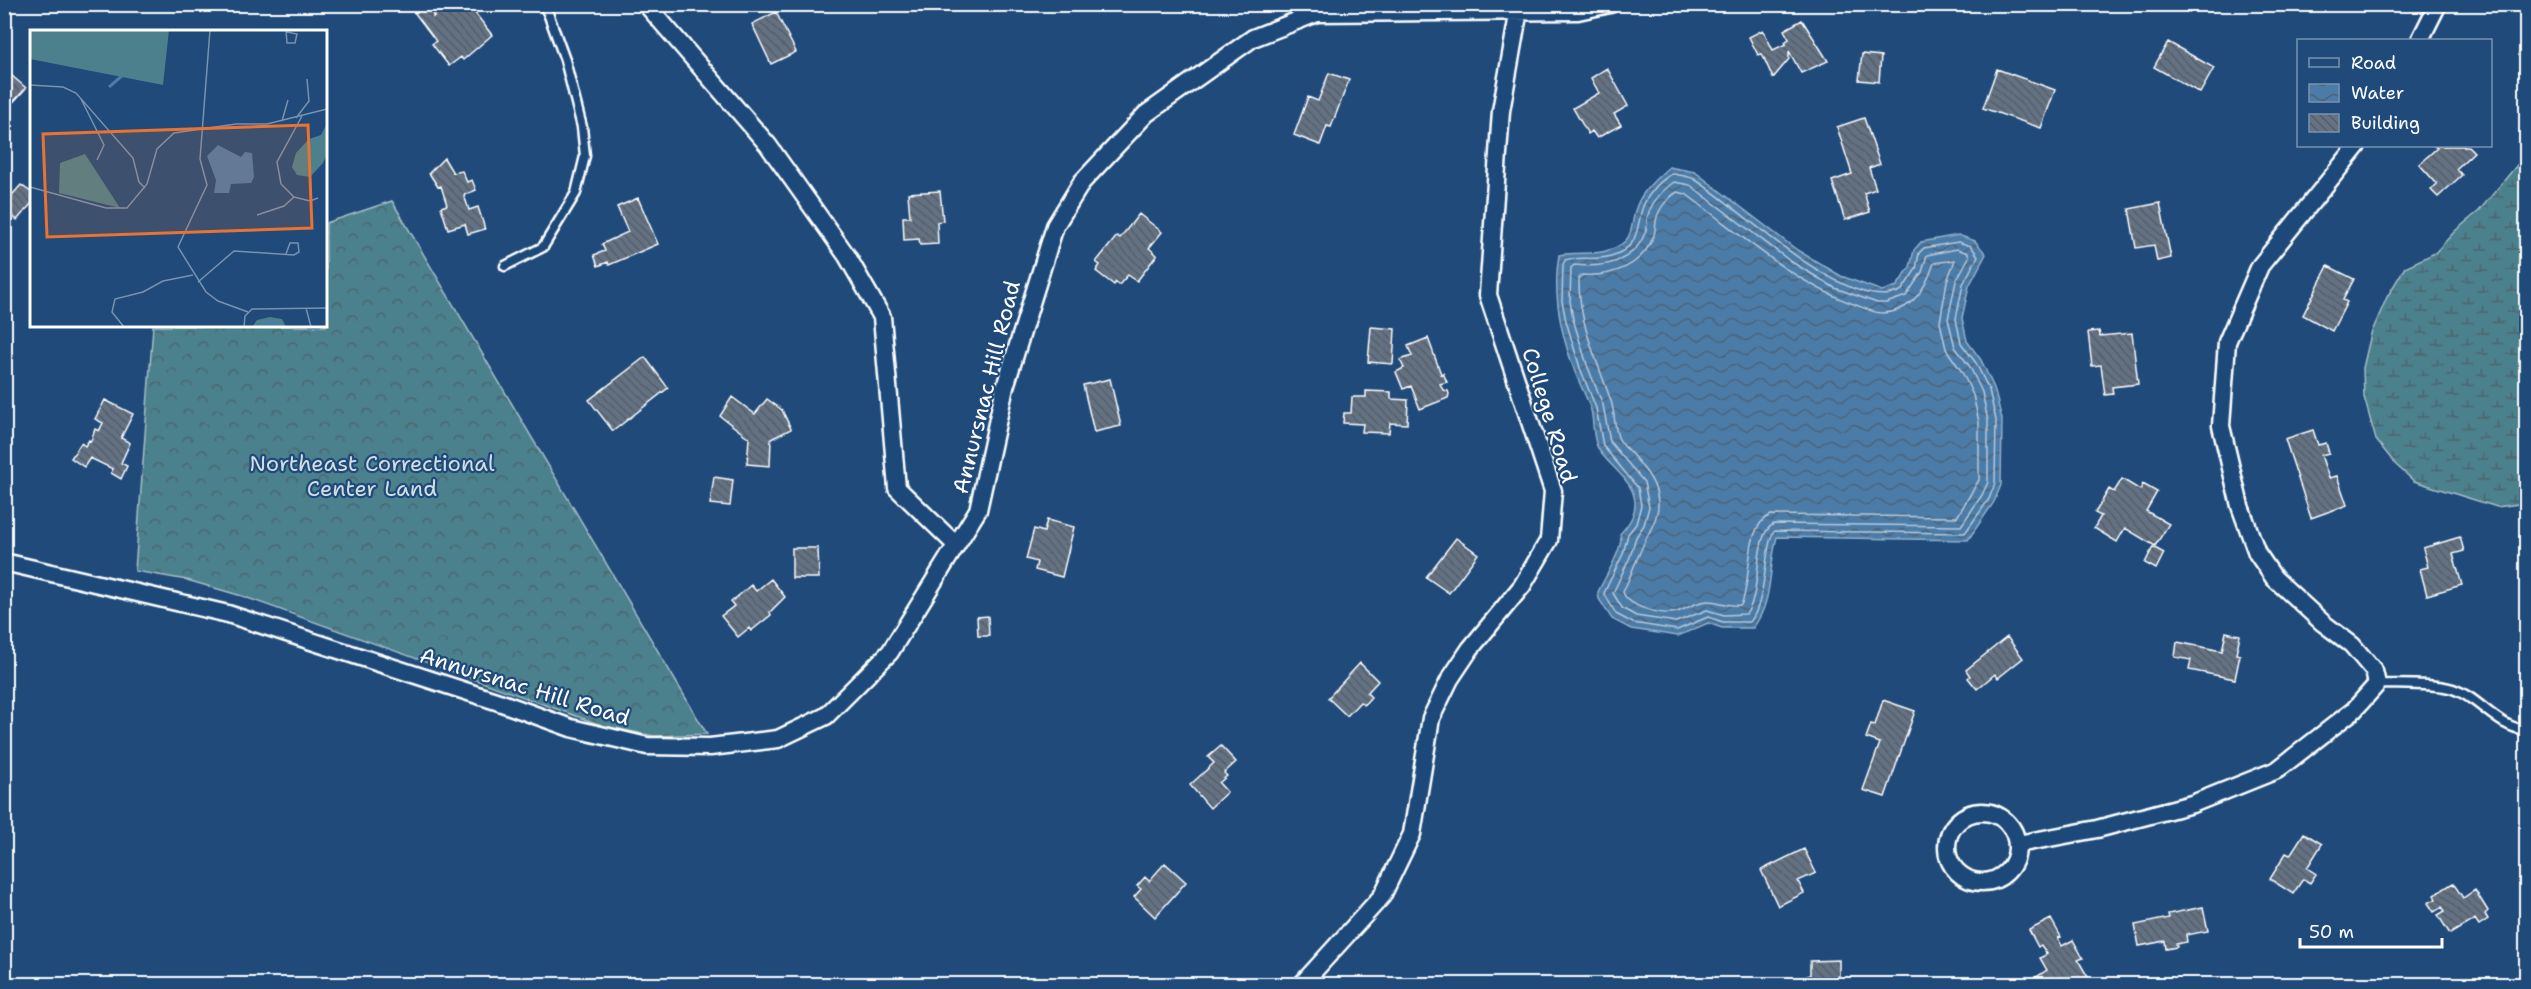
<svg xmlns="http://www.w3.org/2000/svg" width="2531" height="989" font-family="'Shantell Sans',sans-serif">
<defs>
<pattern id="forest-crowns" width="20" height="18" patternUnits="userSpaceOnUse" patternTransform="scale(1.5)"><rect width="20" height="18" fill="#4c808d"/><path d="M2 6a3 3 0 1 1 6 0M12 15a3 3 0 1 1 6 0" fill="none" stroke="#4c666c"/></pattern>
<pattern id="wetland-marsh" width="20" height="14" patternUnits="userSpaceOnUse" patternTransform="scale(1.5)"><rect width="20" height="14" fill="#4c808d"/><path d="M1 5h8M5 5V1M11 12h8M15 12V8" fill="none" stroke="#4c666c"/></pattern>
<pattern id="water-waves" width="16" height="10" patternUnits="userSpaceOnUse" patternTransform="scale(1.5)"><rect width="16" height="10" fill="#4c7ba8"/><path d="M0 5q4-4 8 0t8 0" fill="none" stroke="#4c647a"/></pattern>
<pattern id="building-back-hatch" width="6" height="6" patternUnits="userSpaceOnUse" patternTransform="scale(1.5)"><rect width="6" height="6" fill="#647283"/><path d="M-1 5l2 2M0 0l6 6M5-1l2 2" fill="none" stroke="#575d65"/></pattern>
</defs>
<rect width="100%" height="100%" fill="#1f4a7a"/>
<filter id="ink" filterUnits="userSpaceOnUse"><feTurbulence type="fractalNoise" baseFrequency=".0167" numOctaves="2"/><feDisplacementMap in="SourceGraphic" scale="12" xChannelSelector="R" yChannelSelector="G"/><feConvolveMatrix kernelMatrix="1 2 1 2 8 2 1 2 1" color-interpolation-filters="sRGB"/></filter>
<g filter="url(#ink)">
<path fill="url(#forest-crowns)" stroke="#a6c0c6" stroke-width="1.5" d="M392 201 707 734 654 736 604 726 242 596 187 580 135 571 153 326H326V223Z"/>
<path fill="url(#wetland-marsh)" stroke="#a6c0c6" stroke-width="1.5" d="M2526 154V503L2497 507 2414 481 2396 465 2376 440 2364 397 2363 368 2371 334 2387 297 2405 267 2435 253 2455 231 2479 211Z"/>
<path fill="url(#water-waves)" stroke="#94b0cb" stroke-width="1.5" d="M1669 167 1695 172 1797 250 1841 276 1882 291 1897 286 1910 267 1914 250 1921 242 1958 235 1975 241 1986 254 1969 286 1962 318 1967 341 1981 360 1994 388 2002 419 2001 485 1994 502 1968 540 1777 537C1768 568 1774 600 1753 628H1722L1708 623 1678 636 1631 629 1612 619 1599 599 1598 592C1604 579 1625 546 1620 534 1631 522 1639 509 1633 493 1629 479 1607 463 1599 450 1592 440 1594 422 1591 410 1587 397 1580 385 1575 372 1561 335 1552 295 1559 255 1576 251 1593 256 1609 250 1634 242 1630 230 1635 211 1637 204 1642 195 1646 190 1652 182 1661 174 1669 167Z"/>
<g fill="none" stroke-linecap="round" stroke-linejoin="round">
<path stroke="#b7cadc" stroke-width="1.5" d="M1672 174C1679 175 1688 176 1694 179 1737 204 1851 320 1902 290L1916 269 1919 253 1924 248 1958 242 1971 246 1978 256 1963 284 1956 319 1961 343 1976 363 1989 390 1996 420 1995 483 1989 499 1965 533 1775 531C1764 539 1768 600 1750 622H1723L1708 617 1677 630 1633 623 1616 614 1604 593 1623 554 1628 534 1636 524 1641 505 1638 488 1603 446 1596 408 1580 368 1566 321 1562 301 1563 265 1565 260C1580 256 1596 261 1611 256 1637 248 1636 234 1641 213 1644 198 1659 181 1672 174Z
M1674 182 1690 185 1790 261 1835 288 1877 303H1886L1906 296 1922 272 1927 255 1957 249 1968 253 1969 257 1956 281 1948 319 1955 347 1970 367 1982 392 1988 421V482L1982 495 1961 526 1774 524C1752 534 1763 593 1746 614L1724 615 1707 610 1676 622 1636 616 1622 608 1613 593 1630 557 1636 537 1644 525 1649 507 1644 482 1610 442 1603 405 1587 365 1573 319 1570 301 1571 268 1574 265C1603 268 1633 263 1645 233 1648 227 1646 221 1648 215 1652 202 1663 190 1674 182Z
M1677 192 1686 194C1740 234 1792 282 1856 305 1864 308 1873 313 1882 313 1912 313 1926 288 1934 263L1955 260 1947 281 1940 322 1946 349 1962 372 1973 395 1979 422V480L1957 517 1771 515C1743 526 1753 580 1741 605 1728 607 1720 601 1708 601 1697 601 1687 609 1677 612 1662 616 1628 607 1623 592 1631 575 1637 558 1645 541 1650 530 1657 521 1658 507 1659 483 1644 469 1630 452 1626 448 1620 443 1618 437 1614 426 1615 413 1611 401 1597 360 1578 322 1579 278L1582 275C1612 277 1643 266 1654 235 1656 229 1655 223 1657 217 1660 207 1669 197 1677 192Z"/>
</g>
<path fill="url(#building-back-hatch)" stroke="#fff" stroke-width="1.5" d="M411 4H432L433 17 441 9 445 13 448 4H468L492 35 463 60 461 57 449 66 432 44 436 41 411 8Z
M776 12 796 52 771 64 752 24Z
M1802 20 1828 61 1801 73 1789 51V59L1773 78 1762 54 1758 55 1749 37 1763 30 1773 50 1786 44 1785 42 1789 39 1784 30Z
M2168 42 2214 68 2200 93 2154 67Z
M2526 48V65L2518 55Z
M1862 54 1881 56 1879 82 1859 80Z
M1607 68 1628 106 1614 114 1621 125 1597 138 1592 131 1588 134 1573 108 1599 93 1591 78Z
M4 69 26 88 7 109 4 107Z
M1997 69 2055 90 2041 128 1983 108Z
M1329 73 1349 80 1331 127 1327 126 1320 145 1294 135 1308 97 1318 101Z
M1864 118 1880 164 1869 168 1876 189 1864 193 1870 212 1845 220 1832 181 1852 174 1837 127Z
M2434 146H2468L2474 152 2456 169 2462 175 2438 197 2431 190 2437 184 2419 164 2437 148Z
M444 158 453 173 462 171 467 182 472 180 476 190 464 195 469 210 478 207 485 229 468 234 465 224 448 229 441 207 447 205 441 186 438 187 429 173Z
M21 185 32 193V203L17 220 4 209V204Z
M940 191 943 221 937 222 938 244 920 245 919 239 904 240 903 217H910L908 193Z
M638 198 658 244 609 265 608 262 598 266 594 255 605 251 602 244 628 232 617 207Z
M2160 203 2171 258 2157 261 2154 245 2136 248 2129 209Z
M1139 214 1162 232 1149 248 1157 255 1137 281 1128 275 1119 285 1116 282 1114 285 1096 271 1100 265 1096 262 1117 236 1120 238Z
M2328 266 2354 279 2343 300 2347 302 2332 331 2303 315Z
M1371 327 1395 329 1393 364 1368 362Z
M2099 331 2100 336 2132 333 2138 384 2112 387 2113 394 2105 395 2101 365 2092 366 2088 332Z
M1428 338 1441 374 1443 373 1447 382 1440 384 1443 390 1448 391 1449 394 1448 398 1420 409 1411 386 1403 389 1396 372 1404 368 1400 360 1412 356 1408 346Z
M645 357 668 388 613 431 589 400Z
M1110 379 1121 426 1094 432 1083 385Z
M1366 391 1391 392V399L1408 400 1407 424 1390 423 1389 433 1362 432 1363 424 1343 423 1344 413H1351L1352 397H1366Z
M732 397 755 414 767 399 782 410 791 429 771 439 770 466 747 464 749 438 720 416Z
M105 400 133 414 121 438 130 443 121 463 127 466 121 479 111 473 113 469 90 458 84 467 71 458 81 443 85 446 89 440 91 441 95 429 99 431 103 423 95 419Z
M2313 430 2318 445 2326 443 2329 453 2321 455 2329 478 2337 476 2347 505 2311 518 2285 439Z
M714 477 733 480 730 506 710 504Z
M2122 479 2140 490 2143 484 2157 492 2146 511 2169 524 2155 546 2125 528 2117 542 2094 528 2101 516 2095 513 2109 489 2114 492Z
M1047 520 1074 527 1062 577 1035 570 1037 562 1026 559 1034 529 1044 532Z
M2460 537 2464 551 2453 554 2462 585 2427 595 2420 569 2428 567 2423 548Z
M1456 538 1478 554 1449 593 1426 577Z
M2153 547 2164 553 2156 569 2145 563Z
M792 548H818L819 578H792Z
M771 579 785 597 770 612 771 615 751 631 749 628 738 637 721 616 734 606 731 602 751 585 756 591Z
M988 616 989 636H978L977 617Z
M2226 632 2240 635 2236 654 2240 655 2235 679 2189 670 2191 660 2175 657 2177 642 2222 651Z
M2007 637 2023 658 1998 678 1995 674 1977 689 1968 678 1970 676 1966 670Z
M1360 663 1378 681 1367 693 1371 697 1364 705 1360 702 1347 716 1328 698Z
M1883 700 1915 711 1885 797 1863 790 1880 743 1866 738 1871 724 1875 725Z
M1221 746 1236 762 1224 773 1227 776 1219 783 1227 792 1210 808 1190 785 1214 763 1208 757Z
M2304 833 2322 844 2307 868 2316 874 2310 883 2303 879 2293 894 2270 879 2286 853 2290 855Z
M1804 849 1816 873 1798 881 1804 893 1778 906 1761 870Z
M1165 863 1186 882 1155 917 1134 897 1141 889 1137 886 1145 877 1149 881Z
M2453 883 2463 898 2475 890 2488 911 2485 914 2488 919 2479 925 2475 919 2450 934 2438 915 2445 911 2442 907 2434 912 2428 903 2436 899 2434 895Z
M2203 907 2208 931 2186 935 2187 942 2176 944 2177 947 2166 949 2165 941 2139 946 2135 925 2169 918 2168 914Z
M2051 919 2061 937 2058 938 2062 946 2073 940 2083 958 2078 960 2092 984H2039L2035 978 2047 970 2040 958 2047 954 2041 945 2038 947 2029 930Z
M1839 960V984H1807V976L1810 975V961Z"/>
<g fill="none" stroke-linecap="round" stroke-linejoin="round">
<g stroke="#fff" stroke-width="13">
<path id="lane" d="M505 266 543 247 576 193 585 156 582 127 565 60 548 13 543 4
M2377 684C2399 685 2432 683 2453 689 2480 698 2496 727 2526 730"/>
</g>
<g stroke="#fff" stroke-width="21">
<path id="street" d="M646 4 768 145 847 256 882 317 897 488 956 545
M2420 40 2438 4
M4 562 228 614 499 702 571 728 647 746 710 747 778 739 826 716 890 652 978 510 1005 387 1055 226 1082 182 1146 114 1253 38 1317 13 1578 11 1610 4
M1947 847a35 35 0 1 1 70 0a35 35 0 1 1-70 0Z
M2018 844 2097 829 2192 804 2277 770 2354 710 2377 684 2374 671 2352 645 2323 623 2274 578 2257 553 2240 506 2221 426 2227 342 2260 266 2357 146
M1302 984 1382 896 1412 834 1431 718 1450 679 1470 649 1522 586 1549 540 1553 491 1488 295 1501 111 1520 4"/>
</g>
<use href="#lane" stroke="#1f4a7a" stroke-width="8"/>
<use href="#street" stroke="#1f4a7a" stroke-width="16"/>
</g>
</g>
<g text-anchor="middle" stroke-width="4.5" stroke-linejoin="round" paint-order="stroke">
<g font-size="22" fill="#fff" stroke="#1f4a7a">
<text transform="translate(986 387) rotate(-76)" y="8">Annursnac Hill Road</text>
<text transform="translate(1550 415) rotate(73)" y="8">College Road</text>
<text transform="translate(525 686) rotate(17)" y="8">Annursnac Hill Road</text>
</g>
<g font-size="22" fill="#d2dfe2" stroke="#1f4a7a">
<text x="372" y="471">Northeast Correctional<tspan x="372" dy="25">Center Land</tspan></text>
</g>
</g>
<g transform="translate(30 30)">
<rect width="297" height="297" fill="#1f4a7a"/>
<path d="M0 0H139L133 55 0 29ZM55 124 90 178 29 163 30 133Z" fill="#4c808d"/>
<path d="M297 93V124L293 133 280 147 267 145 262 137 266 123 279 109 291 105ZM240 287 252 289 256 297H222L227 290Z" fill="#4c808d"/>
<path d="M188 115 211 127 215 122 222 123 224 147 221 153 201 154 199 163H184L186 150 177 126Z" fill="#4c7ba8"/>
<path fill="none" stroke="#4c7ba8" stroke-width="3" d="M79 57 93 45M229 297 241 291 250 296"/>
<path fill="none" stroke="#7992af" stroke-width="1.5" d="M180 0 170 129 177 155 148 217 176 262 188 271 218 282M256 0 257 13H265L267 4 257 2M0 55 33 57 46 63 103 128 109 152 115 158M51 69 74 115 67 130M266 88 279 71 277 49M252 91 258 70M0 157 76 178H97L117 154 127 119 144 103 206 94H237L297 79M264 167 251 154 247 132 272 86M264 167 280 171 288 168M227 185 254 176 264 167M168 252 204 221 264 225 269 222 268 213H260L256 224M276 278 281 297M94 297 82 282 85 269 113 262 133 251 163 245M214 297 215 286 222 279 297 278"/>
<path fill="#eb7230" fill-opacity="0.15" stroke="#eb7230" stroke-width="3" d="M278 95 282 198 17 207 13 104Z"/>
<rect width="297" height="297" fill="none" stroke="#fff" stroke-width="3"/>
</g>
<rect width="2531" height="989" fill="none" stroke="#1f4a7a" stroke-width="24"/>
<rect x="12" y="12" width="2507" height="965" fill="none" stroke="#fff" stroke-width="2" filter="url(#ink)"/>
<rect x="2297" y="39" width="195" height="108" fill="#1f4a7a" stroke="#7992af" stroke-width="1.5"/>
<rect x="2309" y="58" width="30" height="9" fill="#1f4a7a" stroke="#7992af" stroke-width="1.5"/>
<text x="2351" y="69" font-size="18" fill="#ffffff">Road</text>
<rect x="2309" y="84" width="30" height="18" fill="url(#water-waves)" stroke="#7992af" stroke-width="1.5"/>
<text x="2351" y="99" font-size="18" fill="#ffffff">Water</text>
<rect x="2309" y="114" width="30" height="18" fill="url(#building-back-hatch)" stroke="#7992af" stroke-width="1.5"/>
<text x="2351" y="129" font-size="18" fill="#ffffff">Building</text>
<path d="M2300 938v9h142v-9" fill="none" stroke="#ffffff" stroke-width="3"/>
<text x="2309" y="938" font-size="18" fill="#ffffff" stroke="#1f4a7a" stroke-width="4.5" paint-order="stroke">50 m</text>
</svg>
